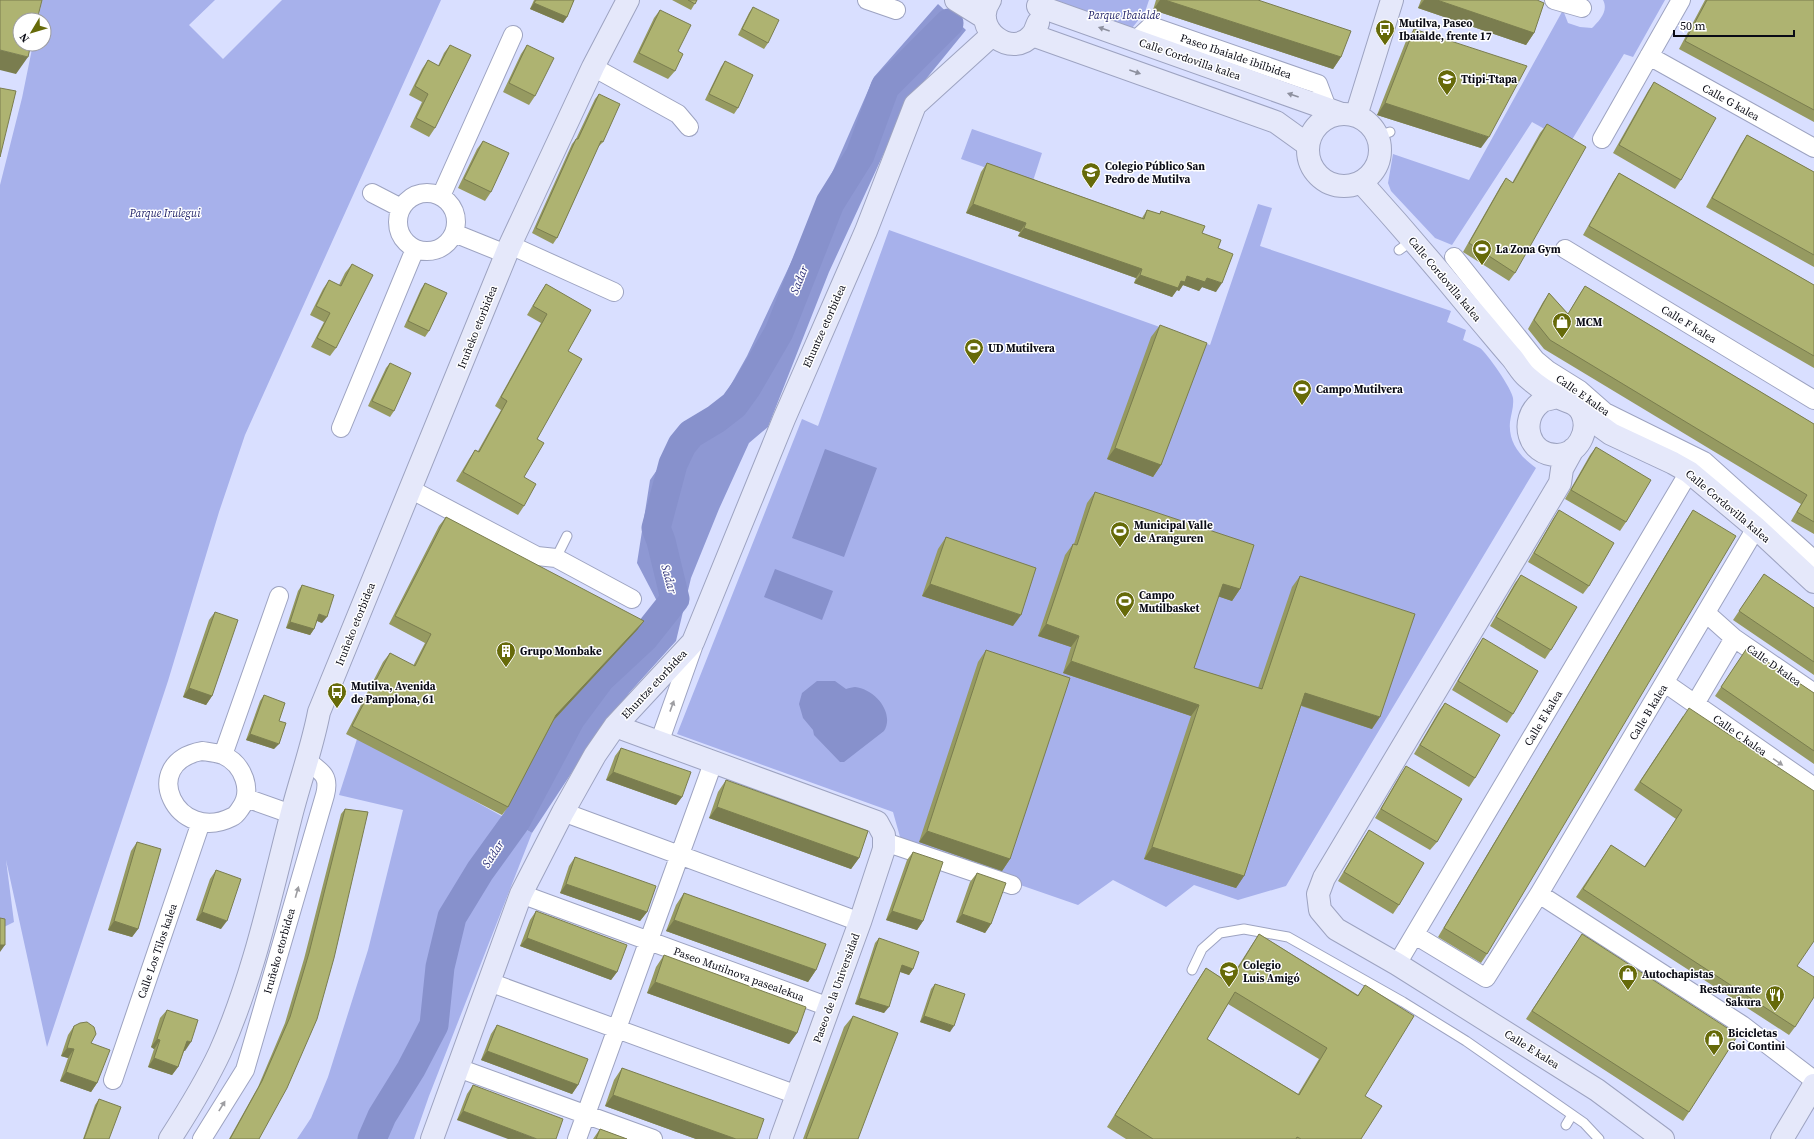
<svg xmlns="http://www.w3.org/2000/svg" width="1814" height="1139" font-family="'Source Serif 4',serif">
<rect width="100%" height="100%" fill="#d9dfff"/>
<path fill="#a7b1eb" d="M42 0H215L189 25 223 59 282 0H441L245 435 219 512 168 681 47 1047 6 860 14 922 0 929V185L22 98 33 44H44V20H38Z
M1042 0H1149L1145 12 1128 33Z
M1603 0H1665L1633 57 1624 54 1570 143 1532 122 1452 245 1435 238 1391 191 1388 183 1393 154 1469 180 1563 10 1568 23 1580 27 1592 28C1599 21 1609 11 1603 0Z
M972 129 1042 153 1032 184 961 159Z
M1258 204 1272 208 1260 246 1451 311 1447 322 1466 330 1463 340C1468 343 1475 345 1480 348 1487 353 1512 389 1513 398 1514 407 1511 414 1510 422 1508 443 1521 457 1536 468L1286 886 1238 900 1194 885 1166 907 1113 880 1078 905 902 844 893 812 677 734 802 419 818 426 889 230 1210 345Z
M358 736 532 833 429 1096 414 1139H297L311 1118 328 1077 368 950 403 810 339 795Z"/>
<path fill="#8e98d3" d="M938 4 966 30 908 101 829 272 768 427 749 443 719 509 691 578 676 641 630 692 584 754 532 833 506 818 556 730 597 677 640 634 659 605 637 563 650 480 684 431 715 413 747 356 818 205 874 77Z"/>
<path fill="#8791cc" d="M825 449 877 468 844 557 792 538Z
M775 569 833 591 822 620 764 597Z
M817 681H835L846 689C849 688 853 687 855 687 875 689 895 713 884 731L844 762H840L814 735 813 730 803 718 799 704 802 693Z"/>
<g fill="none" stroke-linecap="round" stroke-linejoin="round">
<path stroke="#8791cc" stroke-width="29" d="M372 1139 382 1116 411 1069 434 1025 440 967 452 917 480 871 516 821 571 718 600 679 644 638 675 599 661 541 656 528 673 464 682 445 691 434 716 419 734 405 747 387 779 332 830 203 860 155 885 87 949 23"/>
<g stroke="#9da3c1" stroke-width="11">
<path id="lane" d="M1377 136 1390 132
M1399 250 1413 240
M556 558 567 536
M1192 970 1202 949 1220 933 1244 929 1288 937 1403 1002 1466 1041 1584 1123 1599 1139
M1566 1125 1572 1115"/>
</g>
<g stroke="#9da3c1" stroke-width="20">
<path id="street" d="M867 0 896 10
M1554 0 1582 8
M1136 40 1151 26 1306 80 1318 84 1327 108
M1649 56 1814 148
M593 67 678 114 689 127
M1602 139 1681 0
M372 193 401 208
M398 222a29 29 0 1 1 58 0a29 29 0 1 1-58 0Z
M441 196 513 35
M454 233 506 254
M510 245 614 292
M1565 249 1814 400
M1454 257 1536 360 1548 370 1580 390 1605 412 1704 461 1814 560
M341 428 415 249
M410 489 537 556 556 558 632 599
M1706 613 1734 638 1814 693
M1665 683 1814 787
M1695 704 1734 638
M659 743 693 647V642
M202 751C208 752 217 753 223 755 243 764 254 791 240 809 238 812 235 816 232 817 177 845 137 763 202 751Z
M223 755 279 596
M246 798 291 814
M563 812 860 922
M885 842 1012 885
M521 894 829 1007
M1539 894 1742 1025 1814 1080
M1415 935 1486 978 1539 894 1756 528
M1397 964 1689 472
M489 982 797 1095
M458 1068 653 1139
M113 1080 201 822
M202 1139 245 1070 325 795C330 776 322 772 307 761
M577 1139 713 763"/>
</g>
<g stroke="#9da3c1" stroke-width="24">
<path id="secondary" d="M956 0 985 18
M990 0C970 28 1012 60 1032 35 1035 32 1036 27 1038 23
M1038 6 1342 114
M1032 35 1276 122 1308 145
M1308 150a36 36 0 1 1 72 0a36 36 0 1 1-72 0Z
M1356 116 1392 0
M1362 183C1400 225 1437 268 1473 312 1486 327 1499 343 1512 358 1517 364 1521 372 1527 377 1535 384 1548 393 1557 397 1567 402 1577 402 1582 413 1590 431 1578 455 1557 455 1528 455 1519 420 1540 403 1544 399 1552 399 1557 397
M1582 413 1611 434 1673 463 1689 472 1756 528 1814 582
M1573 449 1562 469 1560 483 1324 878 1318 894 1320 910 1336 929 1397 964 1597 1090 1663 1139
M615 726 877 822 884 835V849L860 922 781 1139
M170 1139C188 1111 206 1082 220 1052 253 978 270 898 290 820 299 783 312 749 319 712L510 245 593 67 628 0
M432 1139 521 894 563 812 595 755 615 726 693 642 784 419 866 231 915 105 992 35
M1782 1139 1814 1085"/>
</g>
<use href="#lane" stroke="#fff" stroke-width="9"/>
<use href="#street" stroke="#fff" stroke-width="18"/>
<use href="#secondary" stroke="#e5e8fa" stroke-width="22"/>
</g>
<path fill="#969a61" fill-rule="evenodd" d="M534 0H574L567 17 563 23 530 9Z
M672 0H697L691 10Z
M1156 0H1258L1341 57 1333 69 1153 10Z
M1421 0H1537L1534 33 1526 45 1418 8Z
M1705 0H1814V122L1679 49Z
M753 7 768 43 764 49 738 35 749 13Z
M660 10 678 51 675 71 668 79 633 62 654 18Z
M1414 29 1481 148 1377 115 1406 41Z
M450 45 435 128 429 137 410 127 422 102 409 95 422 69 428 60 438 66 444 53Z
M527 45 535 96 529 105 503 92 521 54Z
M725 61 738 108 734 114 705 100 721 67Z
M1654 82 1681 180 1675 189 1613 153 1648 91Z
M599 94 603 142 598 147 557 238 553 244 532 233 572 144 576 139 595 99Z
M1547 124 1515 273 1509 281 1463 252 1500 187 1506 178 1512 183 1540 133Z
M1747 135 1814 172V267L1706 207 1741 144Z
M483 141 491 192 485 201 458 188 477 149Z
M987 163 1142 218 1147 210 1159 214 1161 211 1202 233 1218 248 1216 292 1202 287 1199 291 1183 285 1179 291 1177 290 1172 297 1134 283 1136 278 1018 236 1020 232 966 213 981 172Z
M1619 173 1814 285V368L1583 235 1613 182Z
M352 264 336 348 330 356 311 347 324 322 310 315 323 289 329 280 339 285 345 273Z
M425 283 429 331 425 337 404 327 421 289Z
M546 284 568 351 524 477V506L518 515 456 481 469 459 475 450 478 451 501 410 495 406 541 323 527 315 540 293Z
M1585 286 1814 424V534L1791 521 1801 504 1544 349 1528 329 1543 302 1549 293 1568 314 1579 295Z
M1160 325 1161 465 1153 477 1107 459 1151 337Z
M390 363 394 411 390 417 368 406 386 368Z
M1596 447 1626 522 1620 531 1565 499 1590 455Z
M1095 492 1240 589 1232 601 1218 596 1194 668 1258 688 1292 587 1300 576 1372 729 1301 706 1244 876 1236 888 1144 859 1191 716 1063 673 1071 647 1038 636 1065 555 1073 544H1074L1087 503Z
M1559 510 1589 586 1583 594 1528 562 1553 519Z
M1693 510 1487 954 1481 963 1438 937 1687 519Z
M446 517 638 629 554 720 508 807 502 815 346 734 383 662 390 653 413 666 425 643 389 624 439 526Z
M946 537 1013 626 922 596 938 549Z
M1764 574 1814 608V675L1733 620Z
M1521 575 1551 650 1545 659 1490 626 1515 583Z
M302 585 322 623 317 621 314 629 310 635 286 628 298 591Z
M215 612 212 696 206 705 183 697 209 620Z
M1483 638 1513 714 1507 723 1452 690 1477 647Z
M1747 648 1814 693V764L1715 696Z
M986 650 1010 859 1002 871 919 842 978 662Z
M264 695 279 721 274 749 246 740 260 701Z
M1445 703 1475 778 1469 787 1414 754 1439 711Z
M1683 716 1797 966 1795 1027 1789 1035 1576 897 1611 845 1644 867 1676 819 1634 790Z
M621 748 682 797 676 805 606 780 615 756Z
M1406 766 1437 842 1430 850 1375 818 1400 775Z
M726 780 859 858 851 869 709 818 718 792Z
M345 809 368 812 259 1139H229L258 1087 285 1023 304 959 341 814Z
M1369 830 1399 905 1393 914 1338 881 1363 839Z
M137 842 138 929 132 937 108 930 131 851Z
M913 852 923 921 917 930 886 920 907 860Z
M575 857 647 912 640 921 560 893 569 866Z
M216 870 221 929 196 920 210 879Z
M977 873 991 924 985 933 956 922 970 882Z
M684 893 816 970 808 982 666 931 676 905Z
M536 911 617 972 611 980 520 946 530 920Z
M1259 934 1358 995 1365 985V1096L1361 1139H1126L1107 1127 1198 980 1206 968 1228 982 1251 946ZM1228 1004 1319 1059 1298 1094 1207 1039Z
M1582 934 1689 1112 1683 1121 1526 1019Z
M879 938 913 969 909 975 900 972 884 1013 855 1004 875 943Z
M664 955 797 1033 789 1044 647 993 656 967Z
M935 984 950 1032 920 1022 931 989Z
M167 1010 185 1051H184L178 1067 172 1075 148 1067 154 1049 151 1047 160 1018Z
M853 1016 858 1139H803L844 1027Z
M497 1025 578 1085 572 1094 481 1060 491 1034Z
M74 1026 91 1043 97 1083 91 1092 60 1081 68 1058 61 1056 68 1035Z
M622 1068 757 1139H696L605 1106 614 1080Z
M473 1085 556 1139 457 1120 467 1094Z
M99 1099 109 1139H83L95 1105Z
M600 1129 627 1139H593Z"/>
<path fill="#7a7d4f" d="M1160 0H1165L1341 57 1333 69 1153 10Z
M1424 0H1437L1534 33 1526 45 1418 8Z
M534 3 567 17 563 23 530 9Z
M0 50 28 57 16 74 0 70Z
M1385 103 1489 137 1481 148 1377 115Z
M973 204 1026 223 1020 232 966 213Z
M1024 228 1142 269 1136 278 1018 236Z
M1140 275 1181 281 1187 276 1207 278 1222 283 1216 292 1202 287 1199 291 1183 285 1179 291 1177 290 1172 297 1134 283Z
M1115 448 1161 465 1153 477 1107 459Z
M930 584 1021 615 1013 626 922 596Z
M1223 584 1240 589 1232 601 1214 595Z
M319 614 327 617 322 623 315 620Z
M644 621 638 629 550 724 556 715Z
M290 622 314 629 310 635 286 628Z
M1046 624 1079 636 1071 647 1038 636Z
M1071 661 1199 705 1191 716 1063 673Z
M189 688 212 696 206 705 183 697Z
M1305 693 1380 717 1372 729 1297 704Z
M250 734 279 744 274 749 246 740Z
M613 772 682 797 676 805 606 780Z
M717 807 859 858 851 869 709 818Z
M927 831 1010 859 1002 871 919 842Z
M1152 847 1244 876 1236 888 1144 859Z
M566 884 647 912 640 921 560 893Z
M892 911 923 921 917 930 886 920Z
M202 912 227 921 221 929 196 920Z
M962 914 991 924 985 933 956 922Z
M674 920 816 970 808 982 666 931Z
M114 921 138 929 132 937 108 930Z
M527 938 617 972 611 980 520 946Z
M0 945H5L0 952Z
M902 965 913 969 909 975 898 971Z
M655 982 797 1033 789 1044 647 993Z
M859 998 889 1007 884 1013 855 1004Z
M924 1016 954 1026 950 1032 920 1022Z
M157 1039 160 1040 154 1049 151 1047Z
M187 1041 191 1042 185 1051 181 1050Z
M67 1048 74 1049 68 1058 61 1056Z
M487 1051 578 1085 572 1094 481 1060Z
M154 1058 178 1067 172 1075 148 1067Z
M66 1072 97 1083 91 1092 60 1081Z
M613 1095 736 1139H696L605 1106Z
M463 1111 537 1139H508L457 1120Z"/>
<path fill="#aeb371" stroke="#7a7d4f" fill-rule="evenodd" d="M0 0H42L37 20H20V44H31L28 57 0 50Z
M536 0H574L567 17 534 3Z
M688 0H697L695 4Z
M1165 0H1258L1351 31 1341 57Z
M1437 0H1537L1544 3 1534 33Z
M1707 0H1814V110L1685 41Z
M753 7 779 20 768 43 742 29Z
M660 10 691 25 678 51 683 54 675 71 639 53Z
M1414 29 1527 66 1489 137 1385 103Z
M450 45 471 55 435 128 416 118 428 94 415 86 428 60 439 66Z
M527 45 554 58 535 96 509 83Z
M725 61 753 75 738 108 709 94Z
M1654 82 1716 118 1681 180 1619 145Z
M0 88 16 91 0 157Z
M599 94 620 104 603 142 601 141 557 238 536 228 576 139H578Z
M1547 124 1586 147 1515 273 1469 243 1506 178 1513 183Z
M1747 135 1814 172V255L1712 198Z
M483 141 509 153 491 192 464 179Z
M987 163 1144 219 1147 210 1160 214 1161 211 1205 226 1202 233 1221 240 1218 248 1233 254 1222 283 1207 278 1205 282 1187 276 1185 282 1181 281 1178 288 1140 275 1142 269 1024 228 1026 223 973 204Z
M1619 173 1814 285V356L1589 226Z
M352 264 373 275 336 348 317 338 330 313 316 306 329 280 341 286Z
M425 283 447 293 429 331 408 321Z
M546 284 591 310 568 351 582 359 537 439 544 443 524 477 536 484 524 506 463 472 475 450 479 452 507 401 501 397 547 314 533 306Z
M1585 286 1814 424V522L1797 512 1807 495 1550 340 1534 320 1549 293 1568 314Z
M1160 325 1207 343 1161 465 1115 448Z
M390 363 411 373 394 411 372 401Z
M1596 447 1651 480 1626 522 1571 490Z
M1095 492 1254 545 1240 589 1223 584 1194 668 1262 689 1300 576 1415 614 1380 717 1305 693 1244 876 1152 847 1199 705 1071 661 1079 636 1046 624 1073 544 1077 545Z
M1559 510 1614 543 1589 586 1534 553Z
M1693 510 1736 536 1487 954 1444 928Z
M446 517 644 621 556 715 508 807 352 726 390 653 415 666 431 634 395 616Z
M946 537 1036 568 1021 615 930 584Z
M1764 574 1814 608V662L1739 611Z
M1521 575 1577 607 1551 650 1496 617Z
M302 585 334 595 327 617 319 614 314 629 290 622Z
M215 612 238 620 212 696 189 688Z
M1483 638 1538 671 1513 714 1458 681Z
M1747 648 1814 693V751L1721 687Z
M986 650 1070 678 1010 859 927 831Z
M264 695 285 703 279 721 286 723 279 744 250 734Z
M1445 703 1500 735 1475 778 1420 745Z
M1689 708 1814 791V941L1797 966 1814 977V997L1795 1027 1583 889 1611 845 1645 867 1682 810 1640 782Z
M621 748 691 772 682 797 613 772Z
M1406 766 1462 799 1437 842 1381 809Z
M726 780 868 831 859 858 717 807Z
M345 809 368 812 334 958 317 1019 287 1088 259 1139H230L262 1081 290 1017 309 953Z
M1369 830 1424 863 1399 905 1344 872Z
M137 842 161 849 138 929 114 921Z
M913 852 943 862 923 921 892 911Z
M575 857 656 886 647 912 566 884Z
M216 870 241 879 227 921 202 912Z
M977 873 1006 883 991 924 962 914Z
M684 893 826 944 816 970 674 920Z
M536 911 627 945 617 972 527 938Z
M0 918 5 919V945H0Z
M1259 934 1358 996 1365 985 1414 1016 1365 1096 1382 1106 1361 1139H1301L1297 1137 1296 1139H1153L1115 1115 1206 968 1229 983ZM1235 992 1327 1048 1299 1095 1207 1039Z
M1582 934 1738 1035 1689 1112 1532 1011Z
M879 938 919 952 913 969 902 965 889 1007 859 998Z
M664 955 806 1007 797 1033 655 982Z
M935 984 965 994 954 1026 924 1016Z
M167 1010 198 1020 191 1042 187 1041 178 1067 154 1058 160 1040 157 1039Z
M853 1016 898 1033 858 1139H806Z
M87 1022 94 1027 96 1034 91 1043 110 1050 97 1083 66 1072 74 1049 67 1048 74 1026 80 1023Z
M497 1025 588 1059 578 1085 487 1051Z
M622 1068 764 1119 757 1139H736L613 1095Z
M473 1085 563 1119 556 1139H537L463 1111Z
M99 1099 121 1107 109 1139H84Z
M600 1129 627 1139H596Z"/>
<defs><path id="oneway-solid" d="M-6-.8H1V-3.2L6.5 0L1 3.2V.8H-6Z"/></defs>
<g fill="#8d909e">
<use href="#oneway-solid" transform="translate(1104 29) rotate(-161)"/>
<use href="#oneway-solid" transform="translate(1135 72) rotate(19)"/>
<use href="#oneway-solid" transform="translate(1293 95) rotate(-161)"/>
</g>
<g fill="#9d9da1">
<use href="#oneway-solid" transform="translate(672 706) rotate(-70)"/>
<use href="#oneway-solid" transform="translate(1778 762) rotate(35)"/>
<use href="#oneway-solid" transform="translate(297 892) rotate(-74)"/>
<use href="#oneway-solid" transform="translate(222 1106) rotate(-58)"/>
</g>
<defs>
<g id="bus-pin" transform="scale(1)"><path d="M0 17L-7.5 6A9.5 9.5 0 1 1 7.5 6Z" fill="#666a09" stroke="#fff"/><path d="M-5-6H5V4H4V6H2V4H-2V6H-4V4H-5ZM-3.5-4V0h7V-4ZM-3.5 1.2v1.5H-2V1.2ZM2 1.2v1.5H3.5V1.2Z" fill="#fff"/></g>
<g id="school-pin" transform="scale(1)"><path d="M0 17L-7.5 6A9.5 9.5 0 1 1 7.5 6Z" fill="#666a09" stroke="#fff"/><path d="M0-5L7-2L0 1L-7-2ZM-4 1L0 2.5L4 1V4Q0 6-4 4Z" fill="#fff"/></g>
<g id="stadium-pin" transform="scale(1)"><path d="M0 17L-7.5 6A9.5 9.5 0 1 1 7.5 6Z" fill="#666a09" stroke="#fff"/><path d="M0-5a6.5 5 0 1 0 0 10a6.5 5 0 1 0 0-10ZM-3.5-1.8h7v3.6h-7Z" fill="#fff"/></g>
<g id="shop-pin" transform="scale(1)"><path d="M0 17L-7.5 6A9.5 9.5 0 1 1 7.5 6Z" fill="#666a09" stroke="#fff"/><path d="M-5-2.5h2.3a2.7 3.5 0 0 1 5.4 0H5L5.5 6h-11ZM-1.5-2.5h3a1.5 2.3 0 0 0-3 0Z" fill="#fff"/></g>
<g id="building-pin" transform="scale(1)"><path d="M0 17L-7.5 6A9.5 9.5 0 1 1 7.5 6Z" fill="#666a09" stroke="#fff"/><path d="M-4-6H4V6H1V3H-1V6H-4ZM-2.5-4.3h1.7v1.8h-1.7ZM.8-4.3h1.7v1.8H.8ZM-2.5-1h1.7V.8h-1.7ZM.8-1h1.7V.8H.8Z" fill="#fff"/></g>
<g id="restaurant-pin" transform="scale(1)"><path d="M0 17L-7.5 6A9.5 9.5 0 1 1 7.5 6Z" fill="#666a09" stroke="#fff"/><path d="M-5-6h1v4h1v-4h1v4h1v-4h1v5L-1.5 .5V6h-2V.5L-5-1ZM5-6V6H3V1.5H1.5Q1.5-4 5-6Z" fill="#fff"/></g>
</defs>
<g fill-rule="evenodd">
<use href="#bus-pin" x="1385" y="29"/>
<use href="#school-pin" x="1447" y="79"/>
<use href="#school-pin" x="1091" y="172"/>
<use href="#stadium-pin" x="1482" y="249"/>
<use href="#shop-pin" x="1562" y="322"/>
<use href="#stadium-pin" x="974" y="348"/>
<use href="#stadium-pin" x="1302" y="389"/>
<use href="#stadium-pin" x="1120" y="531"/>
<use href="#stadium-pin" x="1125" y="601"/>
<use href="#building-pin" x="506" y="651"/>
<use href="#bus-pin" x="337" y="692"/>
<use href="#school-pin" x="1229" y="971"/>
<use href="#shop-pin" x="1628" y="974"/>
<use href="#restaurant-pin" x="1775" y="995"/>
<use href="#shop-pin" x="1714" y="1039"/>
</g>
<g text-anchor="middle" stroke-width="3" stroke-linejoin="round" paint-order="stroke">
<g font-size="11" font-style="italic" fill="#232469" stroke="#fff">
<text x="1124" y="19">Parque Ibaialde</text>
<text x="165" y="217">Parque Irulegui</text>
</g>
<g font-size="11" font-weight="bold" fill="#0a0b15" stroke="#fff" text-anchor="start">
<text x="1399" y="27">Mutilva, Paseo<tspan x="1399" dy="13">Ibaialde, frente 17</tspan></text>
<text x="1461" y="83">Ttipi-Ttapa</text>
<text x="1105" y="170">Colegio Público San<tspan x="1105" dy="13">Pedro de Mutilva</tspan></text>
<text x="1496" y="253">La Zona Gym</text>
<text x="1576" y="326">MCM</text>
<text x="988" y="352">UD Mutilvera</text>
<text x="1316" y="393">Campo Mutilvera</text>
<text x="1134" y="529">Municipal Valle<tspan x="1134" dy="13">de Aranguren</tspan></text>
<text x="1139" y="599">Campo<tspan x="1139" dy="13">Mutilbasket</tspan></text>
<text x="520" y="655">Grupo Monbake</text>
<text x="351" y="690">Mutilva, Avenida<tspan x="351" dy="13">de Pamplona, 61</tspan></text>
<text x="1243" y="969">Colegio<tspan x="1243" dy="13">Luis Amigó</tspan></text>
<text x="1642" y="978">Autochapistas</text>
<text x="1761" y="993" text-anchor="end">Restaurante<tspan x="1761" dy="13">Sakura</tspan></text>
<text x="1728" y="1037">Bicicletas<tspan x="1728" dy="13">Goi Contini</tspan></text>
</g>
<g font-size="11" fill="#0a0b15" stroke="#fff">
<text transform="translate(1236 56) rotate(19)" y="4">Paseo Ibaialde ibilbidea</text>
<text transform="translate(1190 59) rotate(19)" y="4">Calle Cordovilla kalea</text>
<text transform="translate(1731 102) rotate(29)" y="4">Calle G kalea</text>
<text transform="translate(1445 279) rotate(50)" y="4">Calle Cordovilla kalea</text>
<text transform="translate(1689 324) rotate(31)" y="4">Calle F kalea</text>
<text transform="translate(824 326) rotate(-66)" y="4">Ehuntze etorbidea</text>
<text transform="translate(477 327) rotate(-68)" y="4">Iruñeko etorbidea</text>
<text transform="translate(1583 395) rotate(35)" y="4">Calle E kalea</text>
<text transform="translate(1728 506) rotate(40)" y="4">Calle Cordovilla kalea</text>
<text transform="translate(355 624) rotate(-68)" y="4">Iruñeko etorbidea</text>
<text transform="translate(1774 665) rotate(35)" y="4">Calle D kalea</text>
<text transform="translate(654 684) rotate(-47)" y="4">Ehuntze etorbidea</text>
<text transform="translate(1648 712) rotate(-59)" y="4">Calle B kalea</text>
<text transform="translate(1543 718) rotate(-59)" y="4">Calle E kalea</text>
<text transform="translate(1740 735) rotate(35)" y="4">Calle C kalea</text>
<text transform="translate(157 951) rotate(-71)" y="4">Calle Los Tilos kalea</text>
<text transform="translate(279 951) rotate(-74)" y="4">Iruñeko etorbidea</text>
<text transform="translate(739 974) rotate(20)" y="4">Paseo Mutilnova pasealekua</text>
<text transform="translate(836 988) rotate(-70)" y="4">Paseo de la Universidad</text>
<text transform="translate(1532 1049) rotate(32)" y="4">Calle E kalea</text>
</g>
<g font-size="12" font-style="italic" fill="#30347b" stroke="#fff">
<text transform="translate(799 280) rotate(-68)" y="4">Sadar</text>
<text transform="translate(669 579) rotate(75)" y="4">Sadar</text>
<text transform="translate(493 854) rotate(-57)" y="4">Sadar</text>
</g>
</g>
<g transform="translate(32 32) rotate(232)"><circle r="19" fill="#ffffff" stroke="#9d9da1"/>
<path d="M0-3L7 15L0 10L-7 15Z" fill="#666a09"/>
<text y="-6" font-size="11" font-weight="bold" text-anchor="middle" fill="#0a0b15">N</text>
</g>
<path d="M1674 30v6h120v-6" fill="none" stroke="#0a0b15" stroke-width="2"/>
<text x="1680" y="30" font-size="12" fill="#0a0b15" stroke="#ffffff" stroke-width="3" paint-order="stroke">50 m</text>
</svg>
